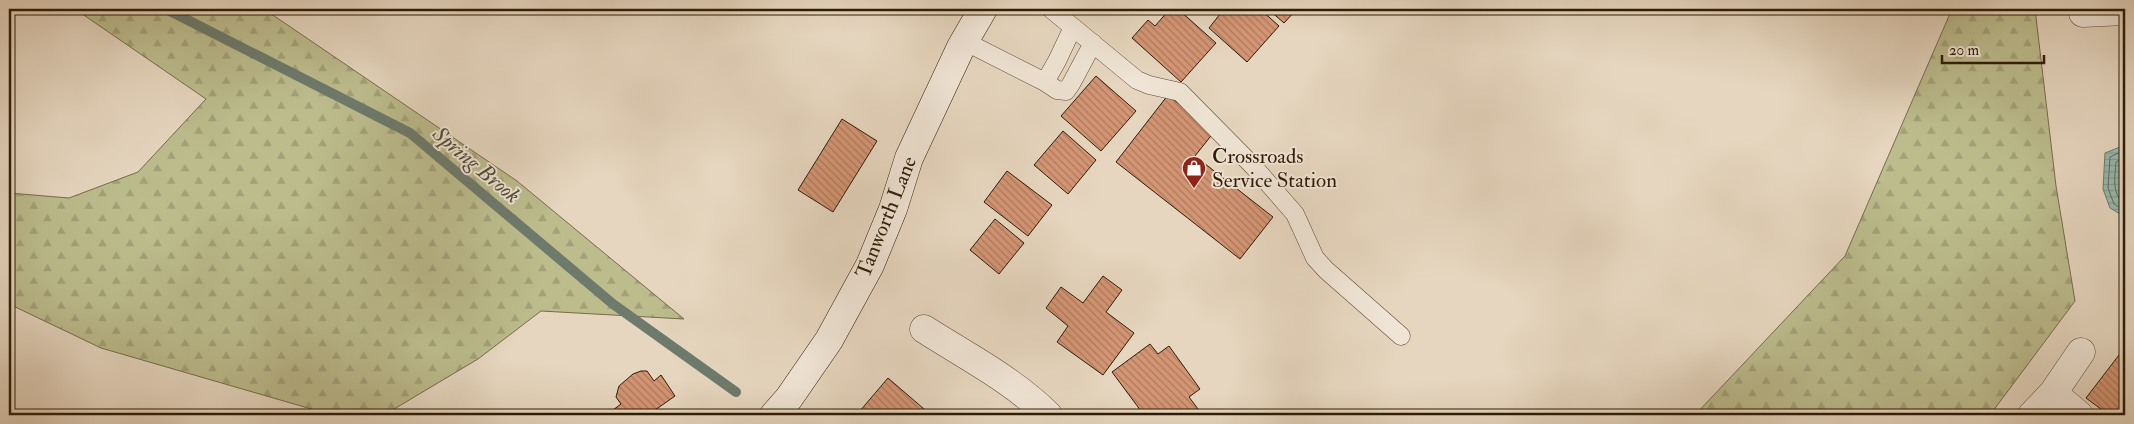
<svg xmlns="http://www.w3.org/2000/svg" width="2134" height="424" font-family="'IM FELL Double Pica',serif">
<defs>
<pattern id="forest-firs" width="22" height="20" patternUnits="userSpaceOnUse" patternTransform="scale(1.25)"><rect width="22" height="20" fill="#bcbc8d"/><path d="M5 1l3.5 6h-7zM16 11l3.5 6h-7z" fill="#a2a178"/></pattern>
<pattern id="water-rules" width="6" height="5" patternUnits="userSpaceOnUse" patternTransform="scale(1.25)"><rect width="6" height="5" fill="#97b9af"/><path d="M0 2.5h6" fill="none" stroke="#829e95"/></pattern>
<pattern id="building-back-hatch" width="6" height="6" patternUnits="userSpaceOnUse" patternTransform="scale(1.25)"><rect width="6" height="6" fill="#d49574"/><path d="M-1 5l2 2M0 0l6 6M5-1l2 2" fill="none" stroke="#ac795d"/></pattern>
</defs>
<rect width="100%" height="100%" fill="#e6d6bf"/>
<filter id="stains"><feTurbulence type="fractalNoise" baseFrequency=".004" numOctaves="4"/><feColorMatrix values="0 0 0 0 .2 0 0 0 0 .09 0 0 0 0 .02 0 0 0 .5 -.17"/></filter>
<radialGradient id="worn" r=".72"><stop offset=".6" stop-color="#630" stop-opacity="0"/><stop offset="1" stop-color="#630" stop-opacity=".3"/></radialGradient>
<path fill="url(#forest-firs)" stroke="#766c4a" d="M75 9H264L517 181 684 319 541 311 478 359 384 415H332L101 348 9 304V193L69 198 138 172 206 99Z
M1952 9H2035L2056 186 2075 301 1990 415H1695L1845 256Z"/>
<path fill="url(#water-rules)" stroke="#6d7a6c" d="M2125 145V217L2110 208 2103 189 2105 153Z"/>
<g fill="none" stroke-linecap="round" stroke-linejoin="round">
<path stroke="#636a5b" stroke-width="1" d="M2125 150 2110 157 2108 188 2114 204 2125 211
M2125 157 2116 162C2115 176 2111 195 2125 204"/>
<path stroke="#6d7a6c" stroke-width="10" d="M166 9 410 133 613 304 736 392"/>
</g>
<path fill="url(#building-back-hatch)" stroke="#2f1c07" d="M1170 9H1178L1216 43 1181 82 1132 38 1148 20 1155 26Z
M1224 9H1260L1279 26 1247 62 1209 28Z
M1268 9H1297L1284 23Z
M1096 76 1136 111 1101 151 1061 116Z
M1168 95 1214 132 1195 156 1273 217 1240 259 1116 162Z
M842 119 877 141 833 212 798 190Z
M1063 131 1096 160 1068 194 1034 165Z
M1007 171 1052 205 1028 236 984 202Z
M995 219 1024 243 999 274 970 250Z
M1103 276 1122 290 1106 312 1134 333 1103 375 1057 342 1068 326 1046 308 1061 287 1083 303Z
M1150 344 1158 354 1169 346 1200 389 1189 397 1198 409 1189 415H1144L1112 372Z
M2119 355 2125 359V415H2109L2086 398Z
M641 371H647L654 381 661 375 675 396 648 415H610L609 413 621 404 616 397 619 386 633 374Z
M888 378 931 415H863L859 412Z"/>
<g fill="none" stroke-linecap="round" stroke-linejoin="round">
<g stroke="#5d4a35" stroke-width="19">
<path id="service" d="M1051 9 1137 80 1149 85 1180 92 1254 167 1295 214 1315 258 1326 270 1401 336
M964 41 1045 82 1057 61 1073 27
M1045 82 1057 90 1066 91 1071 84 1093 43"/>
</g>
<g stroke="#5d4a35" stroke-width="29">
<path id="minor" d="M2083 13 2125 11
M924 329C966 356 1013 380 1048 415
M2053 393 2079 415
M2032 415 2053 393 2081 352"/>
</g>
<g stroke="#2f1c07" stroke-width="29">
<path id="secondary" d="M774 415 789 398 829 340 870 265 893 209 909 158 961 47 983 9"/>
</g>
<use href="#service" stroke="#efe4d5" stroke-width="18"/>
<use href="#minor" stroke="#efe4d5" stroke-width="28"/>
<use href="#secondary" stroke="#efe4d5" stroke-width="28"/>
</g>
<defs>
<g id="shop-pin" transform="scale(1.25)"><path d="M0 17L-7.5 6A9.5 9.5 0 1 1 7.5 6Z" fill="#8f2418" stroke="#efe4d5"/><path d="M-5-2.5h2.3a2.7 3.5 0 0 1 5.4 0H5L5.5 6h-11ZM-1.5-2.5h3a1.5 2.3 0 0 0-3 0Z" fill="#fff"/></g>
</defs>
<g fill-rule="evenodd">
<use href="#shop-pin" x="1194" y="168"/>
</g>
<g text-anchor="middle" stroke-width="4" stroke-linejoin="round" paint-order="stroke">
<g font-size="21" fill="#2f1c07" stroke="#efe4d5" text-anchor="start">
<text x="1212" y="163">Crossroads<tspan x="1212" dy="24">Service Station</tspan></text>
</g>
<g font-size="21" fill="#2f1c07" stroke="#efe4d5">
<text transform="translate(886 217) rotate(-68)" y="7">Tanworth Lane</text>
</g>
<g font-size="22" font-style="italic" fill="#4e4b39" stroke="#efe4d5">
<text transform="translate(477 164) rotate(40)" y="8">Spring Brook</text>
</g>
</g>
<rect width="2134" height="424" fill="none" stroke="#e6d6bf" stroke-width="30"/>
<rect x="10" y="10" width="2114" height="404" fill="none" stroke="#2f1c07" stroke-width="2.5"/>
<rect x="15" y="15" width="2104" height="394" fill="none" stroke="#2f1c07"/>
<path d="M1942 55v8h102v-8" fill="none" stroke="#2f1c07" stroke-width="2.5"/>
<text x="1949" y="55" font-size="15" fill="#2f1c07" stroke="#efe4d5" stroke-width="4" paint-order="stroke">20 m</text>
<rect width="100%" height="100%" filter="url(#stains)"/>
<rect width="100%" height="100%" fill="url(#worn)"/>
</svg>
